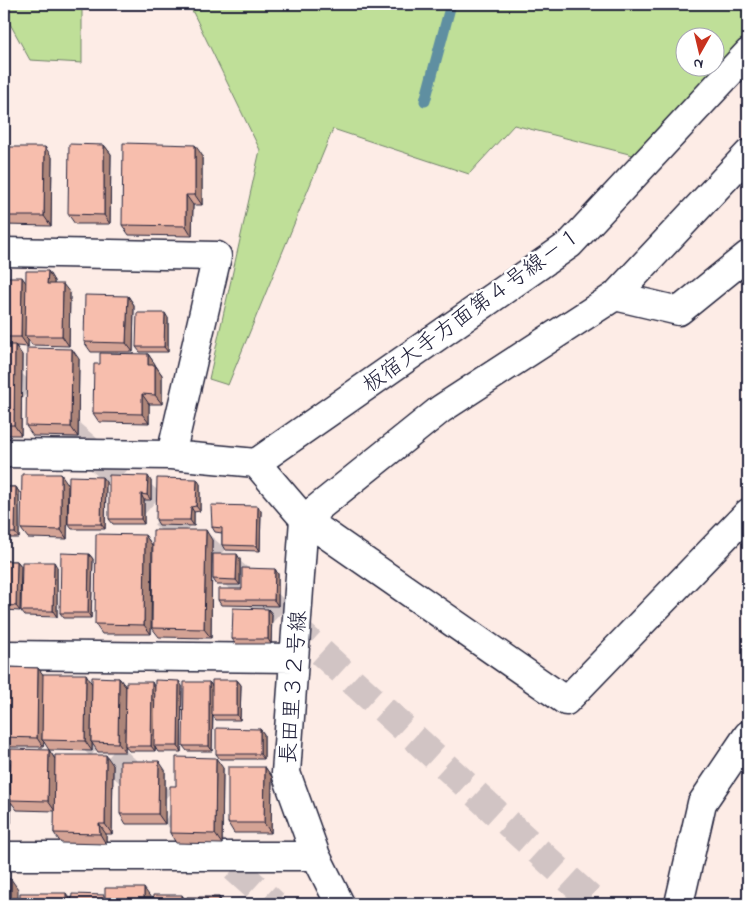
<svg xmlns="http://www.w3.org/2000/svg" width="752" height="908" font-family="'Indie Flower','Klee One',sans-serif">
<rect width="100%" height="100%" fill="#fdece6"/>
<filter id="ink" filterUnits="userSpaceOnUse"><feTurbulence type="fractalNoise" baseFrequency=".02" numOctaves="2"/><feDisplacementMap in="SourceGraphic" scale="10" xChannelSelector="R" yChannelSelector="G"/><feConvolveMatrix kernelMatrix="1 2 1 2 8 2 1 2 1" color-interpolation-filters="sRGB"/></filter>
<g filter="url(#ink)">
<path fill="#bfdf98" stroke="#70806a" fill-rule="evenodd" d="M4 4H82V63L30 60 4 13Z
M189 4H741L748 9V32L637 156 514 125 469 174 333 129 228 385 209 379 260 150ZM684 38H714V68H684Z"/>
<g fill="none" stroke-linecap="round" stroke-linejoin="round">
<path stroke="#5f8fa1" stroke-width="11" d="M425 101 451 4"/>
<path stroke="#d1c4c4" stroke-width="28" stroke-dasharray="28 14" stroke-linecap="butt" d="M4 377 265 601 596 904
M79 727 274 904"/>
<g stroke="#22223b" stroke-width="31">
<path id="minor" d="M4 252 217 256 171 455
M615 296 679 311 748 255
M4 453 171 455 256 463 570 244 748 53
M256 463 304 519 566 701 748 513
M4 655 294 658
M4 856H316
M340 904 316 856 286 773 304 519 441 409 615 296 748 154
M679 904 702 803 748 735"/>
</g>
<use href="#minor" stroke="#fff" stroke-width="28"/>
</g>
<path fill="#d4a395" stroke="#22223b" d="M104 145 111 154 110 224H75L68 214Z
M4 147 52 157 51 226 4 225Z
M202 155V205H193L192 236 129 235 122 225Z
M48 271 54 281V284L70 293 69 346 32 345 28 339V347L16 346 22 355 21 435H4V277L26 283Z
M128 296 134 305 133 352H91L84 342Z
M168 318V352H140L136 347Z
M148 354 162 375V404H149V423L99 422 93 413 100 364Z
M79 359 78 437 33 436 26 426Z
M151 481V500H144V524H113L109 519Z
M106 482 105 529H72L68 524Z
M68 484 67 539 28 538 21 529Z
M200 484V511L194 512V526L159 525 156 520Z
M4 487H16L19 492V538H4Z
M261 511 260 551 225 550 222 545V533L215 532 212 527Z
M145 535 152 545 151 634H102L95 624Z
M212 540 211 638 159 637 152 628Z
M89 554 93 559 91 618H64L60 613Z
M240 559V585H217L213 579Z
M4 561H17L21 566 20 611 4 610Z
M57 567V617L25 616 21 611Z
M275 569 278 574V606L221 605 218 600 242 589Z
M268 609 272 614 271 644H236L232 639Z
M4 667 38 668 43 675 92 683 119 678 126 687 125 752H98L92 743V751L49 750 44 742 43 747H4Z
M237 680 241 685 240 720H216L213 716 212 751H187L183 746 209 682 212 686Z
M182 686 181 752H158L155 747V751H129L125 746 155 687Z
M260 729 264 734V759H220L216 754Z
M49 750 55 759 113 765 112 834H106V844L61 843 54 833 55 811 17 810 11 802V823H4V761H8L11 765Z
M265 767 272 777 271 833H234L228 823Z
M223 768 222 844 176 843 170 833 176 786Z
M165 770V824H126L120 814Z"/>
<path fill="#ad8579" stroke="#22223b" d="M104 145 111 154 110 224 104 215Z
M195 145 202 155V205L195 195Z
M45 147 52 157 51 226 44 216Z
M186 195 193 205 192 236 186 226Z
M48 271 54 281V293L47 284Z
M22 277 28 286 25 336 28 339V347L21 337Z
M63 284 70 293 69 346 62 336Z
M128 296 134 305 133 352 126 343Z
M165 313 168 318V352L164 347Z
M15 345 22 355 21 435 14 425Z
M72 349 79 359 78 437 71 427Z
M148 354 155 364 154 374 148 365Z
M155 365 162 375V404L155 395Z
M142 394 149 404V423L142 414Z
M61 474 68 484 67 539 61 530Z
M148 476 151 481V500L147 495Z
M102 477 106 482 105 529 101 524Z
M197 479 200 484V511L196 506Z
M16 487 19 492V538L15 533Z
M141 494 144 500V524L141 519Z
M258 506 261 511 260 551 257 546Z
M191 507 194 512V526L190 520Z
M206 530 212 540 211 638 204 629Z
M145 535 152 545 151 634 144 625Z
M89 554 93 559 91 618 88 613Z
M237 554 240 559V585L236 580Z
M17 561 21 566 20 611 16 606Z
M54 562 57 567V617L53 611Z
M275 569 278 574V606L274 600Z
M268 609 272 614 271 644 268 639Z
M38 668 45 677 42 740 44 742 43 747 37 738Z
M86 674 92 684 91 742 92 743V751L85 741Z
M119 678 126 687 125 752 118 743Z
M237 680 241 685 240 720 237 715Z
M179 681 182 686 181 752 178 746Z
M152 682 155 688V751L151 746Z
M209 682 213 687 212 751 209 746Z
M260 729 264 734V759L260 754Z
M49 750 55 759V811L48 801Z
M106 755 113 765 112 834 105 824Z
M216 758 223 768 222 844 215 834Z
M8 761 12 766 10 800 11 802V823L7 818Z
M159 761 165 770V824L158 814Z
M265 767 272 777 271 833 264 823Z
M99 824 106 834V844L100 834Z
M11 879 18 889V904H11Z
M144 888 151 898V904H144Z
M66 893 73 903V904H66Z
M182 895 186 901V904H182Z
M219 897 222 902V904H219Z"/>
<path fill="#f7bead" stroke="#22223b" d="M123 143 195 145V195H186V226L122 225Z
M69 144 104 145V215L68 214Z
M4 147H45L44 216H4Z
M26 271H48L47 284H63L62 336H25Z
M4 277H22L21 337H4Z
M85 295 128 296 126 343 84 342Z
M137 313H165L164 347H136Z
M4 345H15L14 425H4Z
M27 348 72 349 71 427 26 426Z
M100 353 148 354V365H155V395L142 394V414L93 413 94 364H100Z
M22 474H61V530L21 529Z
M109 475 148 476 147 495 141 494V519H109Z
M69 476 102 477 101 524H68Z
M157 478 197 479 196 506 191 507 190 520H156Z
M4 487H16L15 533H4Z
M211 505 258 506 257 546 222 545V528L212 527Z
M153 530H206L204 629 152 628Z
M96 534 145 535 144 625 95 624Z
M61 553 89 554 88 613H60Z
M213 554H237L236 580 213 579Z
M4 561H17L16 606 4 605Z
M22 562H54L53 611H21Z
M242 568 275 569 274 600H218V589H242Z
M233 608 268 609V639H232Z
M4 667 38 668 37 738 4 737Z
M43 674H86L85 741 42 740Z
M92 677 119 678 118 743 91 742Z
M155 680 179 681 178 746H154Z
M212 680H237V715H212Z
M126 682H152L151 746H125Z
M184 682H209V746H183Z
M216 728 260 729V754H216Z
M11 749 49 750 48 801 10 800Z
M55 755H106L105 824H99L100 834 54 833Z
M176 757 216 758 215 834 170 833V786H176Z
M4 761H8L7 818H4Z
M120 761H159L158 814H120Z
M228 767H265L264 823H228Z
M4 879H11V904H4Z
M105 888H144V904H105Z
M20 893H66V904H20Z
M72 894 104 895 103 904H71Z
M153 895H182V904H153Z
M187 897H219V904H187Z
M265 901 308 902V904H265Z
M224 903 256 904H224Z"/>
</g>
<g text-anchor="middle" stroke-width="5" stroke-linejoin="round" paint-order="stroke">
<g font-size="22" fill="#22223b" stroke="#fff">
<text transform="translate(471 309) rotate(-36)" y="8">板宿大手方面第４号線－１</text>
<text transform="translate(292 687) rotate(-86)" y="8">長田里３２号線</text>
</g>
</g>
<rect width="752" height="908" fill="none" stroke="#fff" stroke-width="20"/>
<rect x="10" y="10" width="732" height="888" fill="none" stroke="#22223b" stroke-width="2" filter="url(#ink)"/>
<g transform="translate(700 52) rotate(188)"><circle r="24" fill="#ffffff" stroke="#a7a7b1"/>
<path d="M0-4L9 19L0 12L-9 19Z" fill="#c8321e"/>
<text y="-8" font-size="14" font-weight="bold" text-anchor="middle" fill="#22223b">N</text>
</g>
</svg>
